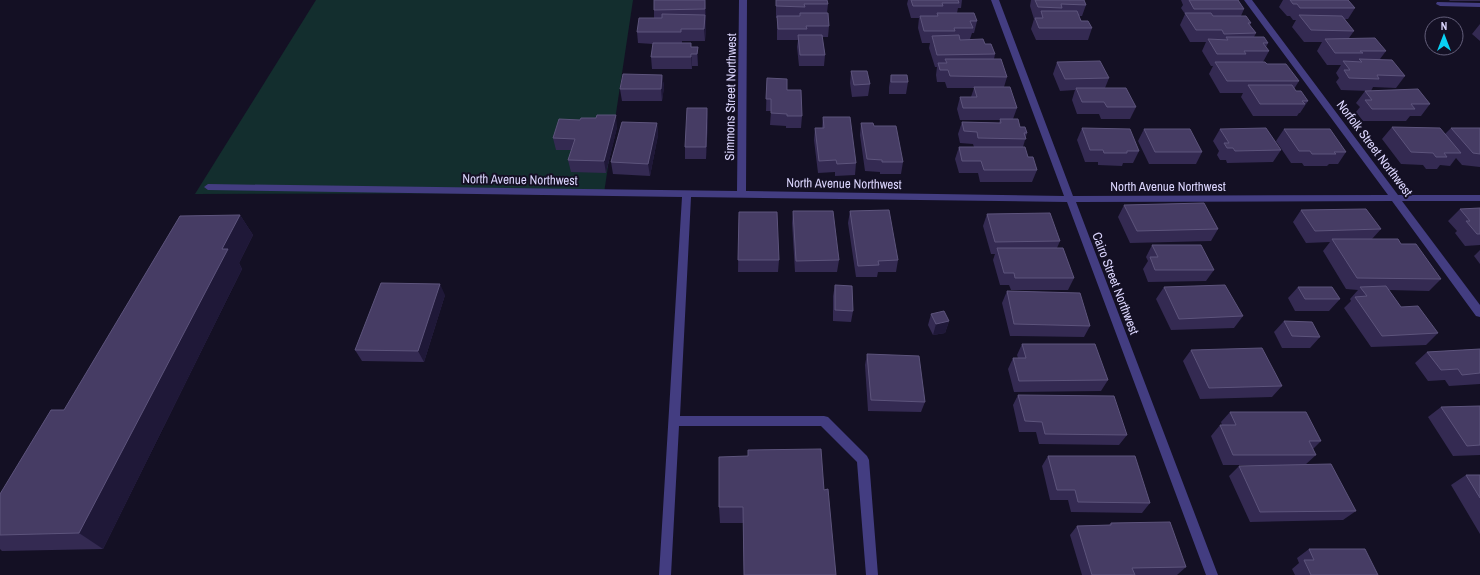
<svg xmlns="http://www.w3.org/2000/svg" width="1480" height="575" font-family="'Archivo Narrow',sans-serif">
<rect width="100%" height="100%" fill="#141024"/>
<path fill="#132e2e" d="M316 0H633L604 193 195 194Z"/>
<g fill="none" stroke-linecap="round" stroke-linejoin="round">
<path fill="#433d81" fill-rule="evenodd" d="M739 0H747L746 191 1064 196 991 0H999L1073 196 1388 195 1244 0H1252L1398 195H1480V201H1402L1480 305V317L1476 316 1392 201 1076 202 1218 575H1206L1067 202 691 197 680 416H824L828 417 867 456 869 460 878 575H866L857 462 821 426H679L671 575H659L682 197 208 190 204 187 208 184 737 191Z
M1437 2 1480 3V7L1440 6 1436 4Z"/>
</g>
<path fill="#342a52" d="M705 0 706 26 705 41H682V43H691V47H698V66H692V69H652L651 57 653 44 638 43 637 32 654 18V10Z
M776 0 828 4 827 13 829 26 828 37H822L825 55 824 66H799L797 47 798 40H777V18H776Z
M908 0H962L961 8H958L957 13 977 21 974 33H972L970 39 985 44 995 54 994 59 1007 77 1004 87 1017 108 1013 119 1020 127 1027 133 1023 147 1028 157 1037 170 1032 182H980L978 173H959L955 159 959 147H974L973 144 960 143 958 134 962 122 999 123 1000 120H960L957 109 960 97H971L974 88H947L945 82H937L936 75 937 67H935L929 48 930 43H922L918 28 919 18H911L907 4Z
M1031 0H1084L1086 5 1082 16H1079L1081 21 1092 28 1088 40H1036L1031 29 1034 19 1030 6Z
M1181 0H1238L1244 9 1241 16 1251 23 1250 25 1256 33 1254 37 1268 43 1266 47 1269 51 1263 62 1267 64 1299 81 1294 89 1296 91 1308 101 1300 113H1299L1297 116H1253L1241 97 1243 93H1220L1209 74 1213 66H1211L1202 51 1206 42H1190L1180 25 1185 14 1181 8 1183 5Z
M1283 0H1348L1355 8 1348 19H1345L1354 31 1349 38 1386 51 1380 59 1405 76 1396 88 1373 87 1371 91 1430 104 1421 116H1410L1406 121H1363L1356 112 1360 107 1356 103 1365 91H1369L1341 90 1336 82 1339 78 1336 73 1341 65H1327L1317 51 1322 42H1304L1292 27 1296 20H1293L1290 16H1287L1279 7Z
M1449 0H1480V1H1450Z
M1480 24V41L1472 34Z
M1057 62 1109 78 1105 88 1136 107 1130 119H1101L1099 114H1077L1072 100 1075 90 1060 91 1053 74Z
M851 71 870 84 868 96 852 97 850 83Z
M662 75 664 87 662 101H622L620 89Z
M891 75 908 82 906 94H889V87Z
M767 78 787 90 802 116 801 128H786V126L770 125 771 111H766Z
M707 108 708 120 706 159H685V147Z
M823 117 856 163 855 175 835 176V172L818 173 814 140 815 128H822Z
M580 120 617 127 606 173 571 172 568 160 571 150H556L553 138Z
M657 123 658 135 650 176 613 174 611 162Z
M861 123 874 126 903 162 901 174H880V172L865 171 860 135Z
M1392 127 1445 134 1451 128H1480V167L1462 165 1456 158 1450 166 1440 165 1437 169H1426L1423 165 1401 164 1382 139Z
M1082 128 1139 151 1133 163H1123L1122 166 1098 165V162H1085L1077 140Z
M1144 129 1202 152 1196 164H1149L1138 141Z
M1220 129 1281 150 1273 162 1227 163 1226 160H1220L1217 155 1219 151 1213 141Z
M1284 129 1346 152 1338 164H1329L1327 166H1304L1302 163H1291L1276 141Z
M1124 205 1218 229 1211 241 1130 243 1118 217Z
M1480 208V245L1465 246 1455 233 1457 231 1448 221 1460 209Z
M1301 210 1381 229 1372 239 1401 244 1441 279 1429 291 1389 290 1401 307 1438 333 1426 345 1371 347 1344 308 1351 301 1350 299 1358 290 1346 289 1323 251 1330 242 1306 243 1293 222Z
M793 211 839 260 837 272H795L792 223Z
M850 211 898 260 896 272H878L877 277H856L848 223Z
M739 212 779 260 778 272H738Z
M987 214 1060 241 1057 248 1074 278 1068 290H1011L1009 285H1000L993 260 995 254H991L983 226Z
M240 215 253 235 239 263 242 269 103 549 2 551 0 549V494L64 410Z
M1152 245 1214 270 1206 281 1148 282 1143 269 1148 261 1146 257Z
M1480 250V264L1474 256Z
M835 285 853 311 851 322 833 321V296Z
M1164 287 1243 316 1234 328 1171 330 1156 299Z
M1298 287 1340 299 1329 311H1295L1288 298Z
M1007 291 1090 326 1084 337 1010 336 1002 303Z
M445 295 424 362 362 361 355 350Z
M931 314 949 321 945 333 933 335 928 325Z
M1284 321 1320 337 1310 348H1282L1274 332Z
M1022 344 1108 380 1101 391 1014 392 1008 369 1013 358H1018L1017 355Z
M1480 349V384L1449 386 1445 380 1428 381 1415 363 1427 352Z
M1191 350 1282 386 1272 397 1200 399 1183 361Z
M867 354 925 402 921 412 868 411 865 365Z
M1018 395 1127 435 1119 445 1039 444 1036 432H1019L1013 405Z
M1480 406V455L1453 456 1428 417 1441 407Z
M1230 412 1321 441 1313 449 1316 455 1305 465 1356 511 1343 520 1250 522 1229 476 1239 466 1280 465H1223L1211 436 1220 425H1222L1221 422Z
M1048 456 1150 503 1142 513 1071 512 1068 500H1050L1042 466Z
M1466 475H1480V534L1451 485Z
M824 490 836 575H744L743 523H720L719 507Z
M1111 523 1186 567 1177 575H1082L1070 535 1077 526 1109 525Z
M1309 549 1378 575H1295L1292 569 1299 563 1297 558Z"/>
<path fill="#1f1838" d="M705 0 706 26 705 41 704 29 705 16Z
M691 43 692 66V69L691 57Z
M698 47V66L697 54Z
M662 75 664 87 662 101 661 89Z
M707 108 708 120 706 159V147Z
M616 115 617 127 606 173 604 161Z
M657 123 658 135 650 176 648 164Z
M240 215 253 235 239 263 242 269 103 549 79 533 222 249Z
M440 284 445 295 424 362 418 351Z
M949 321 945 333 933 335 936 324Z"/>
<path fill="#463c64" stroke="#5d547c" d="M654 0H705V9L654 10Z
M776 0H827L828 4H804L805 7 776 6Z
M911 0H958L959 3H942L943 6H913Z
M1035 0H1084L1086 5 1061 4 1062 8 1038 7Z
M1189 0H1238L1244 9H1194Z
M1290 0H1348L1355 8H1300L1297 4H1293Z
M1041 11H1077L1081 21H1088L1092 28H1039L1035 18H1043Z
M800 13H828L829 26H806L807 29H778L777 16H800Z
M937 13H974L977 21H970L973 28H954L955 31H924L920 16H938Z
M1185 13H1211L1213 16H1246L1251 23H1248L1256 33 1224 34 1222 30H1196Z
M662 14 705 15 704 29H681V32H637L639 18H662Z
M1299 15 1342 16 1354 31 1311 30Z
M798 35H822L825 55H800Z
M959 35 960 40 983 39 985 44H991L995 54 937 55 932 36Z
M1226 37H1264L1268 43H1263L1269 51H1244L1246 54H1217L1208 39 1228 40Z
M1375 38 1386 51H1360L1363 53H1335L1325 39Z
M653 43H691V47H698L697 54H691V57H651Z
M945 59H1001L1007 77 950 76 948 70H940L938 63H947Z
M1359 59 1392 60 1405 76 1377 75 1379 79 1349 78 1344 70H1350L1343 61 1362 62Z
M1100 61 1109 78 1065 79 1057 62Z
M1215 62H1265L1267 64H1286L1299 81H1227Z
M851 71H867L870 84 854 85Z
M623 74 662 75 661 89H620Z
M891 75H907L908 82H891Z
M767 78 787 79V90H801L802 116H787V114L771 113V99H766Z
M1248 85H1292L1296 91H1301L1308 101H1302L1305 104H1260Z
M974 87H1010L1017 108H963L960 97H977Z
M1076 88H1126L1136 107H1107L1104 102H1082Z
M1418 89 1430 104H1411L1415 109H1372L1365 100H1372L1365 91Z
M687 108H707L706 147H685Z
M597 115H616L604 161 568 160 575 139 553 138 559 119 580 120 581 118H596Z
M823 117H850L856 163 837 164 836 160 819 161 815 128H824Z
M1000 119H1018L1020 127H1025L1027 133H1024L1026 139 978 138 977 132 964 131 962 122 1001 123Z
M622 122 657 123 648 164 611 162Z
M861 123H873L874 126H896L903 162H882V160L867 159Z
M1392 127 1440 128 1461 153H1444L1447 157H1436L1433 153 1411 152Z
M1082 128 1130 129 1139 151H1127V153H1104L1103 150H1090Z
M1266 128 1281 150 1235 151 1233 148H1227L1224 143H1229L1220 129Z
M1451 128H1480V154L1473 153Z
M1144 129H1190L1202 152H1155Z
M1284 129H1330L1346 152H1334L1336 154H1312L1310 151H1299Z
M959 147H1025L1028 157H1033L1037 170H984L981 161H962Z
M1204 203 1218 229 1137 231 1124 205Z
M1480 208V234H1477L1466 221H1470L1460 209Z
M1366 209 1381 229 1315 231 1301 210Z
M889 210 898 260 878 261 879 265 858 266 850 211Z
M793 211H833L839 260 796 261Z
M739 212H777L779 260H738Z
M1050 213 1060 241 995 242 987 214Z
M240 215 222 249H228L79 533 0 535V494L51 410H64L180 216Z
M1332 239H1398L1401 244H1416L1441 279 1357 278Z
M1152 245H1201L1214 270H1155L1150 257H1158Z
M997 248H1063L1074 278H1015L1014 273H1004Z
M381 283 440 284 418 351 355 350Z
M835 285 852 286 853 311 835 310Z
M1225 285 1243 316 1179 319 1164 287Z
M1386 286 1401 307 1418 306 1438 333 1382 336 1355 297 1367 296 1360 287Z
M1298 287H1332L1340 299H1305Z
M1007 291 1080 293 1090 326 1014 324Z
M944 311 949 321 936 324 931 314Z
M1284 321 1312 322 1320 337 1292 336Z
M1022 344H1095L1108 380 1019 381 1013 358H1026Z
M1262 348 1282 386 1209 388 1191 350Z
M1480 349V373L1462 375 1458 369 1441 370 1427 352Z
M867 354 919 356 925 402 871 400Z
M1018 395 1114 396 1127 435 1045 434 1042 422 1025 421Z
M1480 406V445L1467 446 1441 407Z
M1230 412H1306L1321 441H1309L1316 455H1233L1220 425H1236Z
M821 449 824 490 828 489 836 575H744L743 507H719V457L748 456V450Z
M1048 456H1135L1150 503 1078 502 1075 490H1057Z
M1331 464 1356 511 1260 512 1239 466Z
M1466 475H1480V498Z
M1170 522 1186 567 1132 568 1135 575H1092L1077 526 1111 525V523Z
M1309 549H1365L1378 575H1311L1304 560H1314Z"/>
<g text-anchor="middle" stroke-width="4" stroke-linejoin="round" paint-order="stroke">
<g font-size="13" fill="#dbd5fd" stroke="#141024">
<text transform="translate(730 97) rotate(-89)" y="5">Simmons Street Northwest</text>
<text transform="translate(1375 148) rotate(53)" y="5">Norfolk Street Northwest</text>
<text transform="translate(520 179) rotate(1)" y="5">North Avenue Northwest</text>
<text transform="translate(844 183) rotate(1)" y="5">North Avenue Northwest</text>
<text x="1168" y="191">North Avenue Northwest</text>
<text transform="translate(1116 283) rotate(69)" y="5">Cairo Street Northwest</text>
</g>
</g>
<g transform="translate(1444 36)"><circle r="19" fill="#141024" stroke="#645f7b"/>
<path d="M0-3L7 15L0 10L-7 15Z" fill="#0ad1f4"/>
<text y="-6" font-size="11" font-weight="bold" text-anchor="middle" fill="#dbd5fd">N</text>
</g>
</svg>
